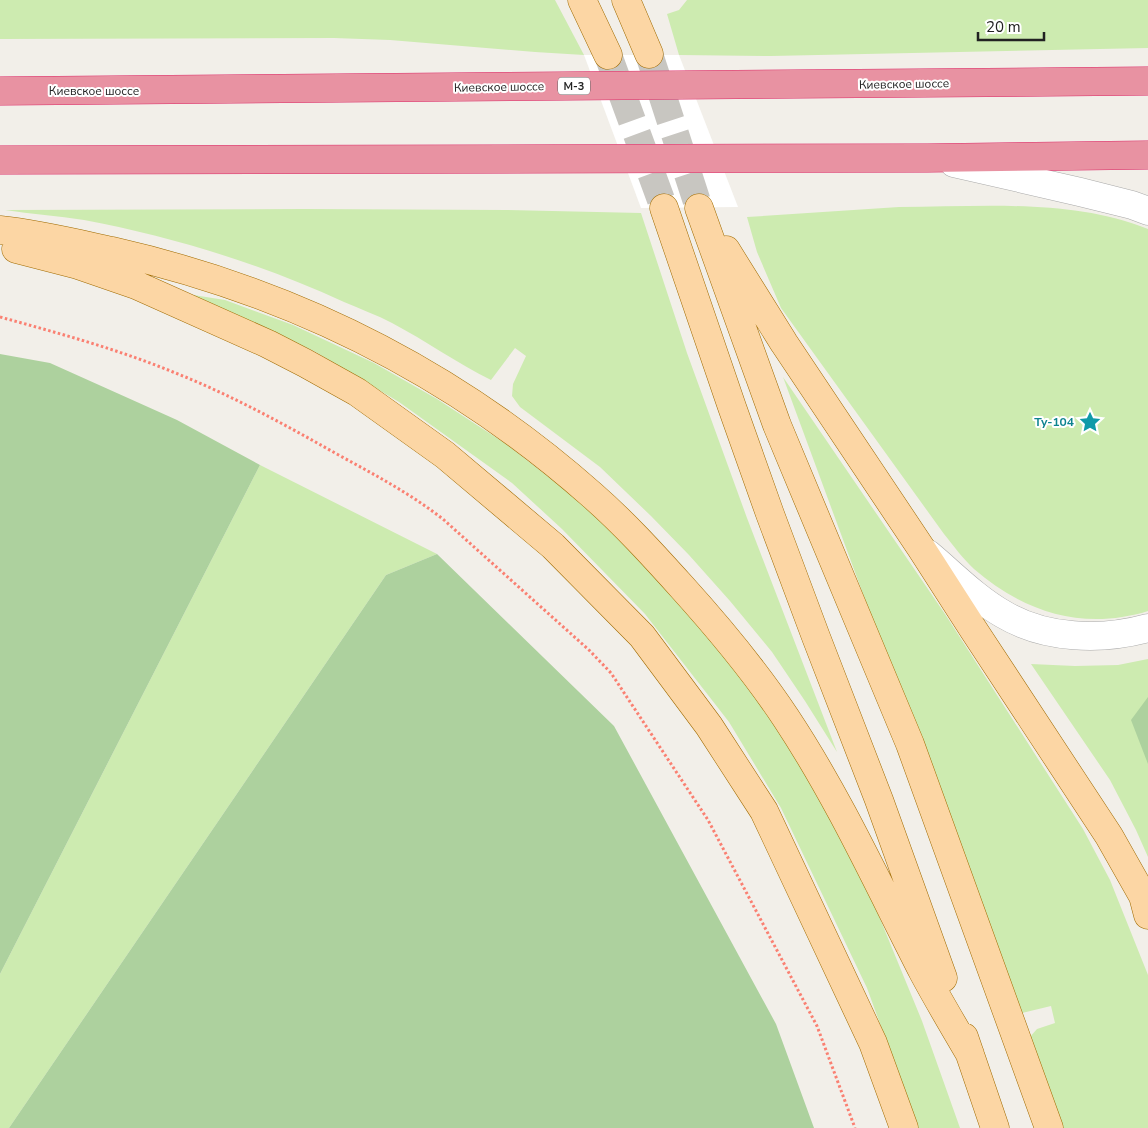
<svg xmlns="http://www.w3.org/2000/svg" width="1148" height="1128" font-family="'Nunito Sans',sans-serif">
<rect width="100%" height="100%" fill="#f2efe9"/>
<path fill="#cdebb0" d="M0 0H555L584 55 535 52 390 40 334 38 0 39Z
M687 0H1148V48L771 56 679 55 667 14 679 10Z
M899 207C981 207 1070 198 1148 229V611C1140 614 1131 615 1122 617 1067 626 1015 605 974 569 963 559 953 545 944 534L781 308 757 252 747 217Z
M303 209 507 210 641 213 687 353 747 518 837 752 805 701 772 652 730 601 689 555 651 516 600 467 520 407 512 396 513 384 526 356 515 348 491 380C457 363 426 341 392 323 377 315 360 309 344 302 261 264 174 237 84 220 58 216 31 214 5 210Z
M187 294 225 300 293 325 374 363 437 399 506 444 569 493 622 539 746 679 797 752 853 853 922 1021 960 1128H918L867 988 781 808 729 722 645 614 562 529 512 483 399 402 314 351Z
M783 377 945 614 1083 829 1110 880 1148 975V1128H1061L1029 1038 1037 1029 1055 1023 1051 1006 1022 1013 883 648Z
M260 465 437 554 386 575 9 1128H0V974Z
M1148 659V857L1136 830 1110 780 1031 664 1075 666 1118 665Z"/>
<path fill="#add19e" d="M0 354 50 363 177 420 260 465 0 974Z
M437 554 614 726 776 1024 814 1128H9L386 575Z
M1148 697V764L1131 720Z"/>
<path fill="#fff" d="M584 55H679L738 207 641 208Z"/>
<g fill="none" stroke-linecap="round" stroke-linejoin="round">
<path stroke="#c8c6c1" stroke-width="28" stroke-dasharray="28 14" stroke-linecap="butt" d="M649 54 699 208
M608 55 664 208"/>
<g stroke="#a9a9a9" stroke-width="29">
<path id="minor" d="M954 163 1080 192 1132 205 1148 211
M928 554C952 574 975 598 1003 614 1045 639 1101 641 1148 628"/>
</g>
<g stroke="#a06b00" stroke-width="29">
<path id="major" d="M582 0 608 55
M626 0 649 54
M664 208 732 407 770 514 816 637 879 800 943 978
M699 208 777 425 910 744 1049 1128
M0 230C38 234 75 243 112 251 293 292 453 372 592 495 624 523 653 555 681 586 719 628 755 671 786 718 839 798 879 886 923 972 938 1000 954 1027 970 1054
M16 249 78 265 136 285 268 344 305 363 357 392 445 455 553 546 642 636 709 726 764 811 873 1043 904 1128
M726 250 784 343 921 548 973 629 1109 836 1143 896 1148 915
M964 1037 995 1128"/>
</g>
<g stroke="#dc2a67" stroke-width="29">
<path id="highway" d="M0 91 1148 81
M0 160 928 158 1148 155"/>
</g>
<path stroke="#fa8072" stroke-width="3" stroke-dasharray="2.5 2.5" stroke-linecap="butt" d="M0 317C58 333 117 349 173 372 229 394 282 423 335 453 373 474 410 493 444 520L589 650 611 673 708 820 817 1026 855 1128"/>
<use href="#minor" stroke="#fff" stroke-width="28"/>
<use href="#major" stroke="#fcd6a4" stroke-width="28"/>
<use href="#highway" stroke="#e892a2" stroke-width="28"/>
</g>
<defs>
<g id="sight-bare" transform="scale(1.725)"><path d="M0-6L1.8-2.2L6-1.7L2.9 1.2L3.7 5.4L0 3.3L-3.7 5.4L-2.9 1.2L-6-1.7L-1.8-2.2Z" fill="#0f9aa8" stroke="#fff" stroke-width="2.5" paint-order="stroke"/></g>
</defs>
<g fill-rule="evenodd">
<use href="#sight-bare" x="1090" y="422"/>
</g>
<g text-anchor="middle" stroke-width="4" stroke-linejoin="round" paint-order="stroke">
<rect fill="#fff" stroke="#646464" stroke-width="1" x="558" y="77.5" width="32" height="17" rx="4"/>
<g font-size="11" font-weight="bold" fill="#222">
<text x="574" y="90">М-3</text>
</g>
<g font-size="12" fill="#222" stroke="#fff">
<text transform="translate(904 84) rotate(-1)" y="4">Киевское шоссе</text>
<text transform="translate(499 87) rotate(-1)" y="4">Киевское шоссе</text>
<text x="94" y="95">Киевское шоссе</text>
</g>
<g font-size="12" font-weight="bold" fill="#0d838f" stroke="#fff" text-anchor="end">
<text x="1074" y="426">Ту-104</text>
</g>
</g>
<path d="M978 32v8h66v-8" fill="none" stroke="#222222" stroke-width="2.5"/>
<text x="986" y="32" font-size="15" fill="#222222" stroke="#ffffff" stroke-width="4" paint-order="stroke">20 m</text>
</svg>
